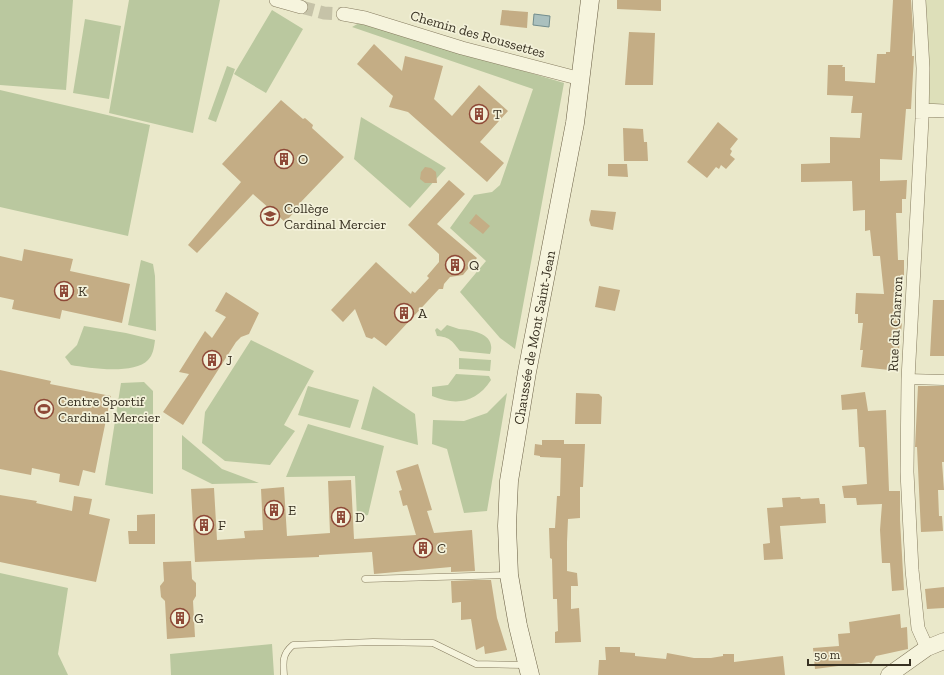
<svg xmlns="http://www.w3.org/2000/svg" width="944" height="675" font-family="'Zilla Slab',serif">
<rect width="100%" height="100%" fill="#eae8ca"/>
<path fill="#dddfb9" d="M914 0H944V106L920 105Z"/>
<path fill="#bac89f" d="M0 0H73L66 90 0 85Z
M129 0H220L193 133 109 113Z
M272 10 303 29 266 93 234 74Z
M85 19 121 26 109 99 73 93Z
M361 22 564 83 515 349 500 338 460 292 486 261 450 228 474 195 492 192 500 185 533 89 352 27Z
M227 66 235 69 216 122 208 119Z
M0 90 150 125 128 236 0 207Z
M361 117 446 168 410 208 354 159Z
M141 260 153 264 155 276 156 331 128 325Z
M447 325C451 326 455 328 459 329 473 330 497 334 490 354L460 351C452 341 450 337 437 336L435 330 437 328 441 331Z
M84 326 126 333 155 340C154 348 153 355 148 360 134 375 88 368 71 365L65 357 77 345Z
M251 340 314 371 284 425 295 431 270 465 225 461 202 443 205 412Z
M459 358 491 360 490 371 459 369Z
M456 374 489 376 491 380C476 403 456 406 432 396V387L448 385Z
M144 382 153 391V494L105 485 121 383Z
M308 386 359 400 350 428 298 415Z
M373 386 415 414 418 445 361 429Z
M507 393 487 511 464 513 447 449 432 444 433 420 464 421 487 413Z
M308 424 384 446 368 515 357 517 355 476 286 477Z
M182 435 222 469 259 483 212 484 182 469Z
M0 573 68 588 58 654 68 675H0Z
M272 644 274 675H171L170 654Z"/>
<path fill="#aac0be" stroke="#728d8d" d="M534 14 550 16 549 27 533 25Z"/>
<path fill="#c4ad85" d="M617 0H661V11L617 9Z
M893 0H911L913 30 912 56H914L911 109H906L902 160 880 159V181L907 180 906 199H902V213H896L898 260H904V277H899L898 322 902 323 900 342 899 349 891 348 889 370 861 367 863 350H860L863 323H858V314H855L856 293 884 294 880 256H873L870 230 865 231V210L853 211 852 181 801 182V164L830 163V137L860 138 862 113H851L853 96 827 95 828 65H843L842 67H845V81L875 83 877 54H886V52H890Z
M502 10 528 12 527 28 500 25Z
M629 32 655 33 653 85H625Z
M374 44 402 71 405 56 443 66 434 99 452 116 479 85 508 111 480 142 504 163 487 182 408 112 389 107 393 96 357 64Z
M281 100 303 119 305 118 313 125 312 128 344 157 299 204 300 206 285 222 253 194 197 253 188 245 241 182 222 164Z
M718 122 738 139 730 149 732 151 730 155 735 159 726 169 721 165 719 169 716 167 707 178 687 162Z
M623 128 643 129 644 142H647L648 161H624Z
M608 164H627L628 177 608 176Z
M425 167 431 168 436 172 437 183H425L420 179 421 172Z
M449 180 465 194 437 224 477 258 463 275 450 277 444 284 443 289H439L386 346 374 337 372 339 366 337 355 309 343 322 331 310 376 262 411 294 412 291 415 293 429 278 427 276 439 262V254L408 225Z
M591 210 616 212 613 230 591 226 589 220Z
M476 214 490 226 483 234 469 223Z
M24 249 73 259 70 271 130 284 122 323 62 310 60 319 12 309 14 300 0 297V256L22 261Z
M599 286 620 290 615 311 595 307Z
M226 292 259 313 249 334 241 337 236 342 183 425 163 412 189 374 179 372 205 331 212 338 226 317 215 311Z
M933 300H944V356H930Z
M0 370 51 381 50 384 111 396 95 473 83 470 79 486 59 482 60 474 32 468 31 475 0 469Z
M918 386H944V462H942L944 490H938L939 516H942L943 531 921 532 917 447H915Z
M865 392 868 411 886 410 889 491H900V520L904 590 892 591 890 563H882L880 530 882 504 857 505 856 498H844L842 486 867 484 865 449 864 447H859L857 409 842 410 841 395Z
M576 393 599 394 602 397 601 424H575Z
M542 440H564V444H585L583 487H580V518L568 519 567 542V571L577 573 578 586H571V609L579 608 581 642 555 643V632L558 631 557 599H553L552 559 550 558 549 528H555L557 496H560L561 458 540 457V456L534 455 535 444 542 445Z
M418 464 432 510 427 511 434 533 472 530 475 571 451 572V567L374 574 372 552 319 555V557L195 562 191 489 214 488 217 540 245 538 244 531 263 530 261 489 284 487 287 536 330 533 328 481 351 480 354 539 416 535 407 505 403 506 399 491 402 490 396 471Z
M0 495 37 501 36 503 72 511 74 496 92 499 89 514 110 519 96 582 0 562Z
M800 497 801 499 819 498 820 504H825L826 523 780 526 783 559 764 560 763 544 770 543 767 508 783 507 782 498Z
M155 514V544H129L128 531H137V515Z
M191 561 192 579 196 583V596L193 601 195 637 167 639 165 601 161 597 160 586 164 581 163 562Z
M475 580H491L497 618 507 650 485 654 484 646 476 650 471 619 461 620V602L452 603 451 581Z
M944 587V608L927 609 925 589Z
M900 614 901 628 907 627 908 649 876 656 871 664 869 662 815 669 813 648 839 646 838 634 850 633 849 622Z
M605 647H620V652L635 653V656L666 659 667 653 694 658H711L723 656V654H734V662L783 656 785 675H598L599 660H606Z"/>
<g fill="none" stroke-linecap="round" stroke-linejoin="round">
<path stroke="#c6c3a8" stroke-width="13" stroke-dasharray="13 6" stroke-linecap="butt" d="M301 7 324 13 343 14"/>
<g stroke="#867c60" stroke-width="7">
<path id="service" d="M365 579 508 575
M284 675C283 662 282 654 293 645L373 642 433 643 476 664 525 665"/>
</g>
<g stroke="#867c60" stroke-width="11">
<path id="pedestrian" d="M908 379 944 380"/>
</g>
<g stroke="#867c60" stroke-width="14">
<path id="minor" d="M276 0 301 7
M919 0 923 68 922 119 908 379 907 472 912 570 918 628 927 648
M343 14 365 18 462 48 581 79
M923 110 944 111"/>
</g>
<g stroke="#867c60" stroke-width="17">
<path id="tertiary" d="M889 675 927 648 944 641"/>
</g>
<g stroke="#685d43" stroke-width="19">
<g id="secondary">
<path id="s1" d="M530 675 518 626 509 575 507 526 509 481 527 372 575 123 590 0"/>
</g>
</g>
<use href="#service" stroke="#f6f4dd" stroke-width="6"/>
<use href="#pedestrian" stroke="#f6f4dd" stroke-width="10"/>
<use href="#minor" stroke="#f6f4dd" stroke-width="13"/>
<use href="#tertiary" stroke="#f6f4dd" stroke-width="16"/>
<use href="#secondary" stroke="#f6f4dd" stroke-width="18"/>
</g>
<defs>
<g id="building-ring" transform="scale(1)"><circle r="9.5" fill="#f3f1d9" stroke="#8e4937" stroke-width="1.5"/><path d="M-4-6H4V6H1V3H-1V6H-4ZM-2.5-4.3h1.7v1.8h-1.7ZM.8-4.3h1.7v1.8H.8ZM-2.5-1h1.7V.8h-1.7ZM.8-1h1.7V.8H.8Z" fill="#8e4937"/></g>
<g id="school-ring" transform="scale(1)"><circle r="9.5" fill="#f3f1d9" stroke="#8e4937" stroke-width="1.5"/><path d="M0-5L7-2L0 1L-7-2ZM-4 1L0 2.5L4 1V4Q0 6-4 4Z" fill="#8e4937"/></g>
<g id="stadium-ring" transform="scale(1)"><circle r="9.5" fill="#f3f1d9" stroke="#8e4937" stroke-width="1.5"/><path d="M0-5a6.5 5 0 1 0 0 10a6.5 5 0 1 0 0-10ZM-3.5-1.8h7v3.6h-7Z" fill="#8e4937"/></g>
</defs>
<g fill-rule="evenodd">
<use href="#building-ring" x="479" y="114"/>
<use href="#building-ring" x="284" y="159"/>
<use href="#school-ring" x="270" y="216"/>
<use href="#building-ring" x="455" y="265"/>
<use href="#building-ring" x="64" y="291"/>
<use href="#building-ring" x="404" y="313"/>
<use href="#building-ring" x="212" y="360"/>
<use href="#stadium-ring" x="44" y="409"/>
<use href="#building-ring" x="274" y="510"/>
<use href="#building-ring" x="341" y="517"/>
<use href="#building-ring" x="204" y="525"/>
<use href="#building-ring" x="423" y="548"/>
<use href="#building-ring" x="180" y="618"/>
</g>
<g text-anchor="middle" stroke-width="3.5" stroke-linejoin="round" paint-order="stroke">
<g font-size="14" fill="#383122" stroke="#f3f1d9">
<text transform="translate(478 34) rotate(16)" y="5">Chemin des Roussettes</text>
<text transform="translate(895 324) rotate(-87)" y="5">Rue du Charron</text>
<text dy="5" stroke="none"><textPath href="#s1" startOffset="342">Chaussée de Mont Saint-Jean</textPath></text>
</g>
<g font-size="14" fill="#383122" stroke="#f3f1d9" text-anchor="start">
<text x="493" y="119">T</text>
<text x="298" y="164">O</text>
<text x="284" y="213">Collège<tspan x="284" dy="16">Cardinal Mercier</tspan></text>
<text x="469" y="270">Q</text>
<text x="78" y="296">K</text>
<text x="418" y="318">A</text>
<text x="226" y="365">J</text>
<text x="58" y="406">Centre Sportif<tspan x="58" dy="16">Cardinal Mercier</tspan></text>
<text x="288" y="515">E</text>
<text x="355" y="522">D</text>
<text x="218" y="530">F</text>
<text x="437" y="553">C</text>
<text x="194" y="623">G</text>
</g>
</g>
<path d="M808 659v6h102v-6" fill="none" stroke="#383122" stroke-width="2"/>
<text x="814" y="659" font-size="12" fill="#383122" stroke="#f3f1d9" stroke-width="3" paint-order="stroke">50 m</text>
</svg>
